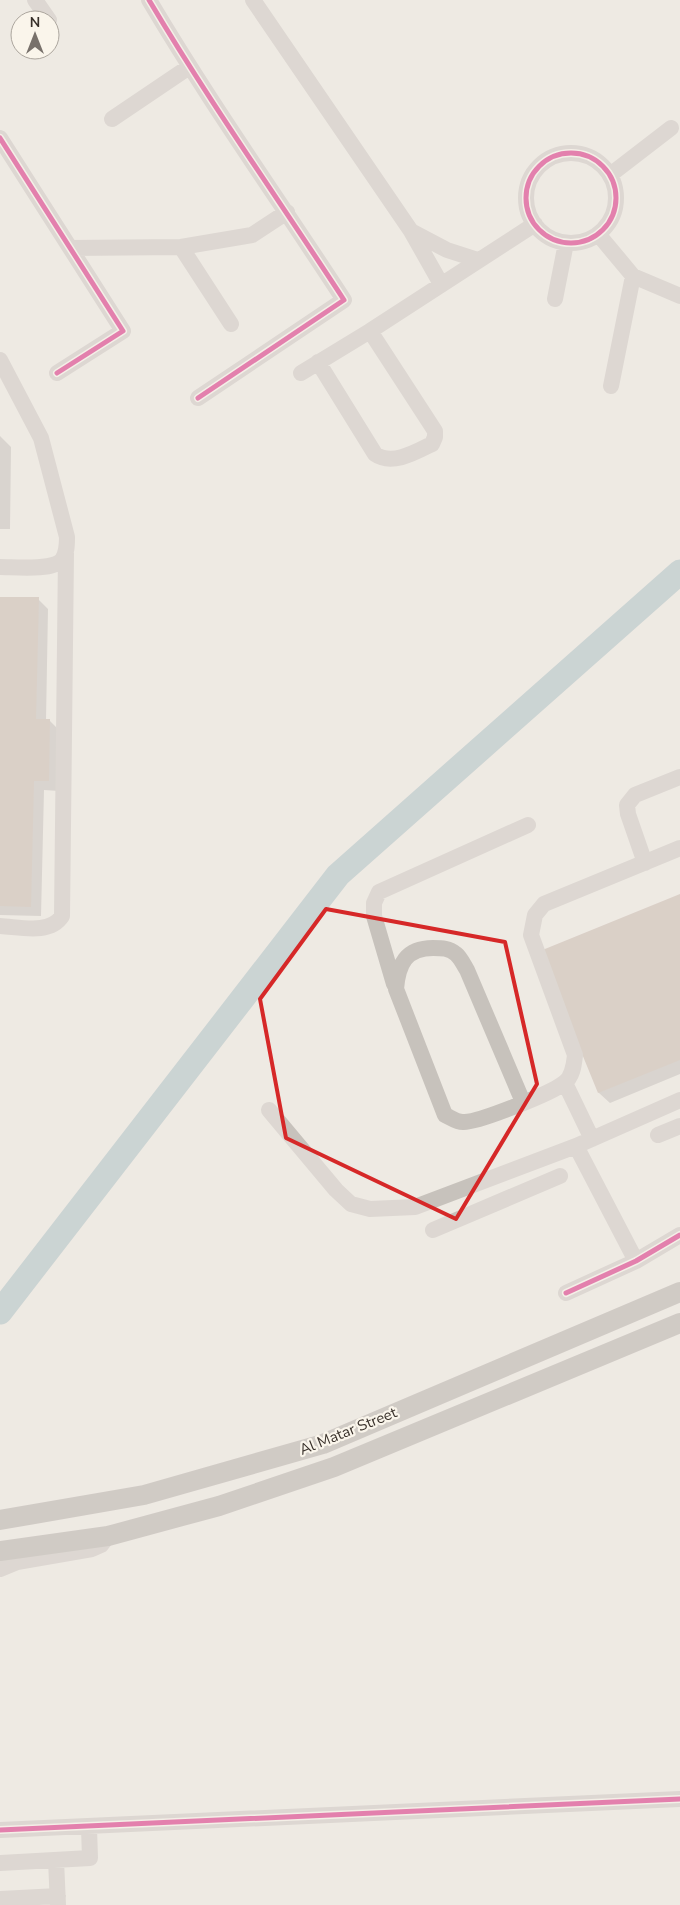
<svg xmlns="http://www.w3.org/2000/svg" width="680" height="1905" font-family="'Nunito Sans',sans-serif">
<rect width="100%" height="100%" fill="#eeeae3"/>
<path fill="#0003" d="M0 436 11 447 10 529H0Z
M0 598 38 599 48 609 46 720 50 721 60 731 59 791 44 790 41 916 0 915Z
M680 896V1074L610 1103 599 1093 542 952Z"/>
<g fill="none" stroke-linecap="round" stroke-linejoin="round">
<path stroke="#a0babe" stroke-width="25" d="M0 1312 338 875 680 572"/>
</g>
<path fill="#c1b1a5" d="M0 597H39L36 719H50L49 781H34L31 907 0 906Z
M680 894V1060L598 1093 540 951Z"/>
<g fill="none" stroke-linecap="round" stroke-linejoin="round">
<path stroke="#c7c2bc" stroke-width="16" d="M35 0 49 20
M149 0C210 103 279 200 344 300L198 398
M253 0 411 231 441 284
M112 119 189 67
M0 138 123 331 57 373
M526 198a45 45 0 1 1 90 0a45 45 0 1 1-90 0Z
M610 175 671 128
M411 231 447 250 478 260
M598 234 633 276 611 386
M181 247 231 324
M70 248 181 247 252 235 287 212
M633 276 680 296
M555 299 566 243
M0 360 41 438 67 537C67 545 67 553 62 560 52 571 15 567 0 567
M318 362 375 454C392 466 416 452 432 444L435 437V431L370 331
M301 373 370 331 535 224
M645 863 628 814 627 805 635 795 680 777
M0 926C20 927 50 935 62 916L66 553
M394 984 374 916V903L379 892 528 825
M565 1083 592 1139
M523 1102 467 970C464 965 460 957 456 954 449 948 442 948 433 948 406 948 398 964 396 989L445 1115C450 1117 456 1122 463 1122 477 1123 552 1093 564 1083 573 1077 574 1064 575 1055L531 935 535 915 544 904 680 848
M269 1110 336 1190 351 1204 370 1209 415 1207 576 1146 680 1100
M658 1135 680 1126
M576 1146 636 1261
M433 1230 560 1176
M566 1293 636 1261 680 1235
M0 1569 17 1562 92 1549 101 1545 108 1536
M0 1830 680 1799
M56 1860 58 1905
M0 1863 90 1858 89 1828
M0 1899 58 1896"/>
<path stroke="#aca7a1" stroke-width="20" d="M0 1520 144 1495 323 1444 680 1292
M0 1551 108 1536 219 1506 334 1467 680 1323"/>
<g stroke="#faf5eb" stroke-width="8">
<path id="cycleway" d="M149 0C210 103 279 200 344 300L198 398
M0 138 123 331 57 373
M526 198a45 45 0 1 1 90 0a45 45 0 1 1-90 0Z
M566 1293 636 1261 680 1235
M0 1830 680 1799"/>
</g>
<use href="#cycleway" stroke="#d6006c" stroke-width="5"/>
</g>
<path d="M0 0H680V1905H0ZM326 909 505 942 537 1084 456 1219 286 1138 260 999Z" fill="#eeeae3" fill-opacity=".55" fill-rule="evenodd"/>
<path fill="none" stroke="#d62828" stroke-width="4" stroke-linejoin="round" d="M326 909 505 942 537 1084 456 1219 286 1138 260 999Z"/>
<g text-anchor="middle" stroke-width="4.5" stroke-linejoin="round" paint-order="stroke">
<g font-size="15" fill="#38302a" stroke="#faf5eb">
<text transform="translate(348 1431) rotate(-22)" y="5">Al Matar Street</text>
</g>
</g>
<g transform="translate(35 35)"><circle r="24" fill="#faf5eb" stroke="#aca69e"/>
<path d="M0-4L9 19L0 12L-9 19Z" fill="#78716b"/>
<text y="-8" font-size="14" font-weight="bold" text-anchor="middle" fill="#38302a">N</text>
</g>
</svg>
